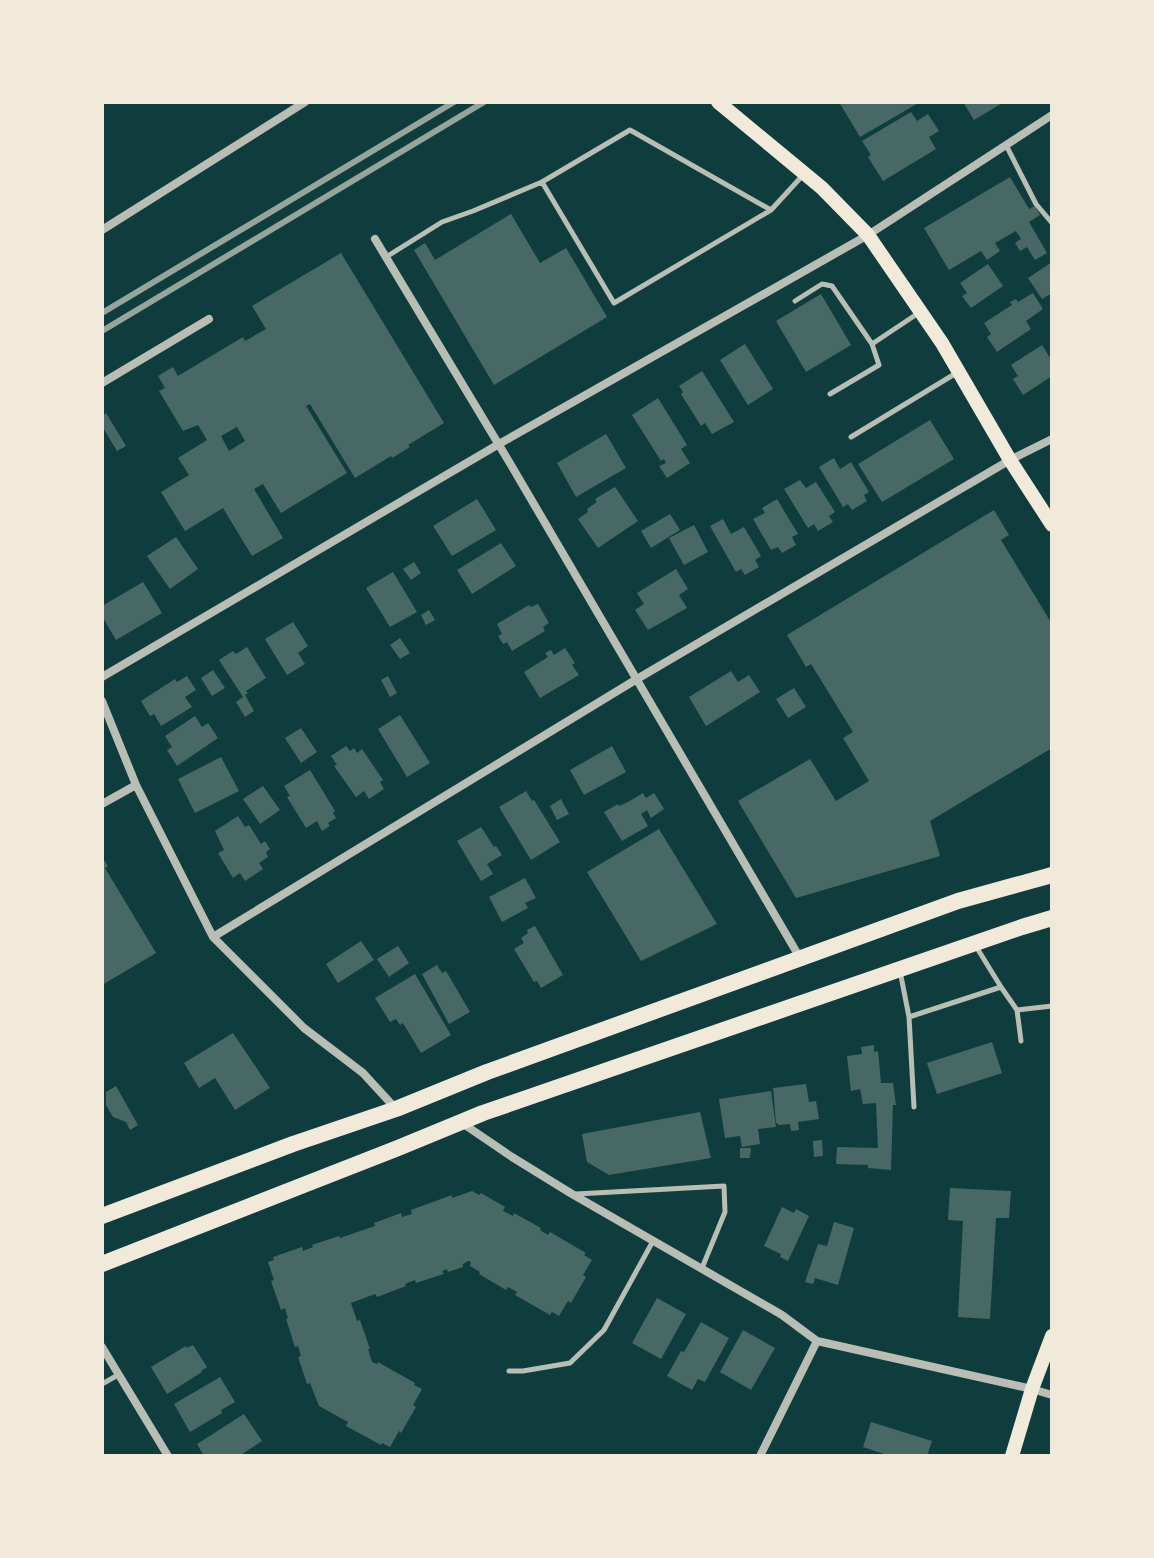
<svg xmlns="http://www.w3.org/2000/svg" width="1154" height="1558" font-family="Mulish,sans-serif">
<rect width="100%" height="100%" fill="#0f3d3e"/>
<path fill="#486865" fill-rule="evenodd" d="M839 102H920L860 137Z
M963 102H1004L974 120Z
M911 112 917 121 928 114 939 131 929 137 936 149 883 181 868 157 871 155 862 141Z
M1010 177 1029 209 1035 206 1040 215 1029 222 1047 253 1035 260 1027 247 1020 251 1015 243 1021 239 1016 231 995 243 1000 251 987 260 981 251 949 270 924 228Z
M511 214 540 263 566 248 607 317 494 385 414 250 425 243 435 260Z
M341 253 444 423 408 445 410 447 392 458 391 456 355 478 310 404 306 406 347 473 281 513 263 484 254 489 283 538 252 556 223 508 185 531 161 492 189 475 178 458 207 440 198 425 183 431 159 391 165 388 158 376 173 367 178 376 243 337 245 341 266 329 252 306ZM237 427 245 441 229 451 221 436Z
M1052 262V293L1042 299 1028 278Z
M988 264 1003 286 971 308 962 296 967 293 960 283Z
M1033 293 1043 309 1026 321 1031 329 997 352 987 337 991 334 984 323 1012 305 1010 302 1016 299 1018 302Z
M821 294 851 345 806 372 776 321Z
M745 344 773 389 748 405 720 360Z
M1042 345 1052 361V376L1023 395 1013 379 1018 376 1011 365Z
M702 371 734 422 712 434 705 423 701 426 681 394 683 392 679 386Z
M658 398 687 445 681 449 690 463 667 478 659 466 666 463 664 459 661 461 632 415Z
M106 413 126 446 117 451 102 426V416Z
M930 420 954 459 882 502 858 464Z
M606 434 626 468 576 497 557 463Z
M834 458 840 469 851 462 869 492 864 495 867 501 852 510 848 504 843 507 819 467Z
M800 480 806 488 816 482 835 512 829 516 833 522 818 531 814 524 808 528 784 489Z
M615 487 638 521 598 548 578 519 588 512 587 509 597 502 595 499Z
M477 499 496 530 452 556 433 526Z
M777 499 798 534 792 537 796 545 782 553 778 547 771 550 753 519 765 513 762 508Z
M994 510 1009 535 1001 540 1052 624V748L930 821 940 856 796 898 738 801 810 759 836 801 869 781 843 738 853 732 811 664 806 667 787 635Z
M670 514 680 530 651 548 641 531Z
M723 519 731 534 744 527 761 556 755 560 759 567 745 575 741 569 736 572 710 526Z
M694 525 708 552 684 565 669 538Z
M176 537 198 569 170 589 147 556Z
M501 543 516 566 472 594 457 570Z
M414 562 421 573 411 580 403 569Z
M676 569 688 589 679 595 687 608 648 630 635 610 644 604 637 593Z
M393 572 417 612 390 627 366 588Z
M143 582 162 613 116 640 102 616V606Z
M538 604 549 623 543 627 545 631 512 651 507 642 503 644 498 636 502 634 497 624 529 605 531 607Z
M429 610 435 620 426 625 421 615Z
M293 622 308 646 298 653 305 664 287 675 265 639Z
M400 638 410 653 400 659 390 645Z
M247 647 266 678 246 691 248 693 245 695 254 711 245 717 236 702 243 697 219 660 233 651 236 654Z
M565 648 575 663 572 665 579 675 540 698 524 672 548 657 545 653 551 650 554 655Z
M213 670 225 688 212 696 201 678Z
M731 671 738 682 749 675 760 692 706 726 689 697Z
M187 676 196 690 185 697 192 707 161 726 154 714 150 716 141 701 175 679 177 682Z
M388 676 397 693 390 697 381 680Z
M794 688 806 707 788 718 776 699Z
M400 715 430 763 407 777 378 729Z
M195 716 202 727 208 723 218 738 177 766 167 750 172 747 165 736Z
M301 728 317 752 301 763 285 738Z
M346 746 350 751 354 748 357 753 362 749 383 780 380 782 384 789 369 799 364 791 356 797 334 766 337 765 331 756Z
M612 746 626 772 584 795 570 770Z
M221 757 239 791 195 813 178 779Z
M310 770 335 811 333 813 336 818 328 823 330 826 322 831 317 821 306 828 287 797 290 796 284 786Z
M263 786 280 810 260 824 243 799Z
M526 791 532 801 534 800 560 842 531 860 499 807Z
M643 793 646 798 654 793 664 809 651 818 647 810 641 814 648 826 622 841 604 812 618 804 619 806 628 802Z
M561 799 569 814 557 820 550 806Z
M238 816 245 827 249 825 261 844 265 841 270 849 266 852 268 857 259 863 263 869 245 881 240 873 233 878 218 853 224 850 215 831Z
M481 827 494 847 496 846 502 855 487 864 493 874 481 881 457 841Z
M659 829 717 924 641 961 587 872Z
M102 857 108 866 105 868 156 953 102 985Z
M525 878 536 898 525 903 528 908 502 922 489 897Z
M535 926 563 975 541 988 537 981 534 982 514 949 524 943 521 938 528 933 527 930Z
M361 941 374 960 338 983 326 964Z
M398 946 409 963 389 977 377 959Z
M437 965 442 973 446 971 470 1012 449 1024 422 974Z
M415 974 451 1035 421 1053 403 1023 400 1025 396 1019 390 1022 375 998Z
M233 1033 270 1088 235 1110 215 1078 199 1088 184 1063Z
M992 1042 1002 1073 937 1094 927 1063Z
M874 1045V1052L878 1051 881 1083H893L896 1105H893L891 1170 868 1168V1165L836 1164 837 1147 878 1148 876 1103 863 1104 860 1089 851 1091 847 1056 862 1054 861 1047Z
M806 1084 809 1102 816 1101 819 1119 798 1122 799 1130 791 1131 790 1124 779 1125 776 1123 773 1088Z
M116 1086 138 1125 130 1130 126 1122 113 1117 106 1105V1092Z
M771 1091 776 1127 758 1129 760 1144 742 1147 740 1136 725 1138 719 1099Z
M700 1112 711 1158 609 1175 587 1162 582 1134Z
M822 1140 823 1156 814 1157 813 1141Z
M740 1148H751L750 1158H740Z
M950 1188 1011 1191 1009 1218H996L990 1319 958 1317 963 1221 948 1220Z
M472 1191 479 1195 481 1193 505 1207 503 1211 513 1216 514 1213 541 1228 540 1230 548 1235 550 1232 586 1253 584 1255 592 1260 583 1275 586 1277 571 1303 568 1301 559 1316 552 1312 550 1315 515 1295 517 1292 508 1287 506 1290 479 1274 480 1272 470 1266 471 1262 468 1261 463 1264V1267L448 1272 447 1269 442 1271 444 1274 416 1283 415 1280 405 1284 406 1286 377 1297 375 1294 351 1303 357 1321 360 1320 370 1349H368L372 1362 377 1364 378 1362 415 1383 414 1385 422 1389 413 1405 416 1407 401 1433 399 1431 390 1447 382 1443 381 1445 346 1426 348 1422 319 1406 310 1383 307 1384 298 1357 301 1356 298 1346 295 1347 286 1319 288 1318 285 1308 281 1310 271 1281 274 1280 268 1262 274 1260 273 1257 302 1247 303 1251 313 1247 312 1245 339 1236 340 1238 375 1226 374 1223 401 1213 402 1217 412 1214 411 1210 452 1195V1198Z
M782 1207 794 1213 796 1209 809 1216 788 1261 780 1257 781 1254 764 1246Z
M834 1222 854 1228 838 1285 815 1278 813 1284 805 1282 818 1244 827 1246Z
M657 1298 686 1314 661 1359 632 1343Z
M701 1322 729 1338 705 1382 698 1379 692 1390 667 1376 681 1351 684 1352Z
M743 1330 775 1348 751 1390 720 1372Z
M193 1345 207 1367 201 1371 202 1372 167 1394 151 1367 186 1346 187 1348Z
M220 1377 235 1402 221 1410 222 1413 190 1432 174 1404Z
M244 1414 262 1441 239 1456H204L197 1444Z
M871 1422 932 1441 927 1456H890L863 1447Z"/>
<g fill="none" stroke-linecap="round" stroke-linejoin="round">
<path stroke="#b8beb3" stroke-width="5" d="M1006 145 1036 204 1052 223
M771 210 630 130 542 182 614 303 771 210 804 174
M386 257 442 222 473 211 542 182
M795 301 822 284 832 286 872 344
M830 394 879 365 872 344 920 312
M851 437 958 372
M977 948 1001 987
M900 971 909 1017 914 1107
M1017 1010 1052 1006
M909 1017 1001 987 1017 1010 1021 1041
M576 1194 724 1186 725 1212 702 1268
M509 1371H523L570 1363 604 1330 653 1241
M102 1384 118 1375"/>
<path stroke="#b8beb3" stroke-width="8" d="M102 230 305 102
M375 239 511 465 800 958
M102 383 209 319
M102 677 499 444 868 235 1052 115
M102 701 136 785 213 937 304 1028 363 1073 396 1109
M102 804 136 785
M213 937 637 679 1010 460 1052 439
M462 1123 512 1157 572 1194 782 1315 817 1341 1032 1389 1052 1395
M102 1347 168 1456
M760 1456 817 1341"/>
<path stroke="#f1e9da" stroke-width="14" d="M718 102 822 188 868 235 942 343 1010 460 1052 525
M1012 1456 1032 1389 1052 1336"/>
<path stroke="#f1e9da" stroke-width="16" d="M102 1216 293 1144 396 1109 487 1072 958 901 1052 875
M102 1264 398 1148 483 1113 1022 927 1052 918"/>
<path stroke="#97a49c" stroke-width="6" d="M102 313 454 102
M102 331 484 102"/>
</g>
<rect width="1154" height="1558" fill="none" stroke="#f1e9da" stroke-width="208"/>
</svg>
